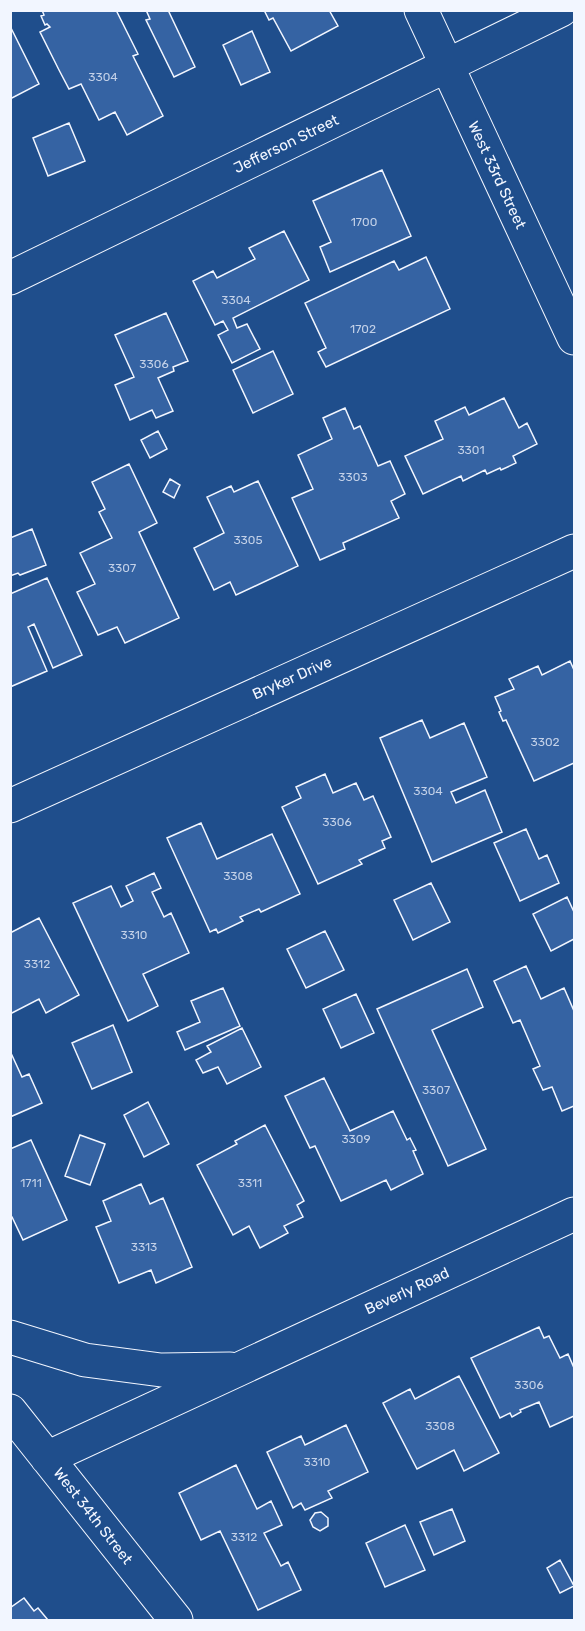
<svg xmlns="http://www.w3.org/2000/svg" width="585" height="1631" font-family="Rubik,sans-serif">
<rect width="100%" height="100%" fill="#1f4e8c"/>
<path fill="#3563a3" stroke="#f2f6ff" stroke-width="1.5" d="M42 10H116L138 54 133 56 163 116 127 135 115 112 99 120 81 84 69 89 59 70 40 32 50 27 47 24 45 25 41 16 44 15Z
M146 10H168L195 67 174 77 146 20 150 19Z
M264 10H329L338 26 291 51 273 18 269 20Z
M11 28 39 84 10 99V29Z
M252 31 270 72 241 85 223 45Z
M69 123 85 161 48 176 33 138Z
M382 170 411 236 330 272 320 247 331 242 313 201Z
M284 231 309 280 233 318 237 328 247 324 260 349 232 363 218 335 228 330 223 321 215 325 193 281 213 271 217 278 255 259 249 248Z
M426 257 450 309 326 367 318 352 326 348 305 303 394 261 399 270Z
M166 313 188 361 173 367 174 371 158 378 173 411 156 418 152 410 130 420 115 385 134 377 115 335Z
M273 351 293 394 253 413 233 370Z
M504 398 519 428 527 423 537 444 513 456 516 463 501 470 500 468 487 474 485 470 463 481 461 476 423 494 405 456 443 439 435 421 465 407 469 415Z
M345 408 354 429 360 426 378 466 390 461 405 494 391 501 399 518 343 543 345 549 320 560 292 498 313 489 298 455 332 439 323 418Z
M158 431 167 449 150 458 141 440Z
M129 464 157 523 139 532 179 618 125 643 117 627 98 635 77 592 95 584 80 553 112 538 99 512 105 509 92 482Z
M170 479 180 485 174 498 163 492Z
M258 481 298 566 236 595 230 582 214 590 194 548 224 533 207 497 231 486 234 492Z
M32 529 46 565 20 575 18 573 10 576V538Z
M47 578 82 655 53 668 34 624 28 627 47 671 10 687V594Z
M570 661 574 670V763L534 781 506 720 503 721 499 712 501 711 495 697 514 689 509 679 538 666 542 675Z
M422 720 430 738 464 723 487 777 451 792 456 803 485 790 502 832 432 862 380 738Z
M325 774 333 793 356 783 364 800 373 796 391 837 382 841 385 848 359 860 362 864 318 884 282 807 301 798 296 787Z
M201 823 217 859 272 834 300 894 261 912 259 909 240 917 243 921 218 933 216 929 210 932 167 838Z
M526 829 539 859 547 855 559 883 520 901 494 843Z
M154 873 161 888 152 892 164 917 171 913 189 953 143 974 158 1006 128 1021 73 903 111 886 121 907 133 901 126 886Z
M431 883 450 922 413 940 394 900Z
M567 897 574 912V939L551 951 533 914Z
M39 918 79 995 46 1013 39 999 10 1014V933Z
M325 931 344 970 306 988 287 949Z
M526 966 541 999 564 988 574 1011V1106L562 1111 552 1087 543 1090 533 1069 540 1066 520 1020 513 1023 494 981Z
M467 969 483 1007 432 1030 486 1149 448 1166 377 1009Z
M223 988 240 1026 185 1050 177 1032 200 1022 191 1001Z
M356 994 374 1033 341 1048 323 1009Z
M113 1025 132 1072 92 1089 72 1043Z
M242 1028 261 1067 227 1084 218 1067 203 1073 196 1060 211 1052 207 1046Z
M10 1051 22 1077 29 1074 42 1103 10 1117Z
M324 1078 350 1131 393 1111 407 1140 410 1138 416 1150 413 1151 423 1174 391 1190 386 1180 341 1201 315 1146 310 1148 285 1096Z
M148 1102 169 1144 144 1157 124 1115Z
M265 1125 304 1201 297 1205 303 1217 284 1226 288 1233 260 1248 249 1226 233 1235 197 1165 237 1144 235 1141Z
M80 1135 105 1144 90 1185 65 1176Z
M31 1140 67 1220 23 1240 12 1217H10V1149Z
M141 1184 150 1204 163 1198 192 1267 156 1283 151 1270 119 1283 96 1227 111 1221 103 1201Z
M539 1327 544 1338 549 1336 560 1358 568 1354 574 1368V1416L550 1427 539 1402 520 1410 521 1412 512 1417 510 1413 500 1418 471 1358Z
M459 1376 499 1453 464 1471 454 1450 417 1469 383 1403 410 1389 415 1399Z
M346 1425 368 1472 328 1491 332 1498 305 1510 301 1503 293 1508 267 1452 301 1436 305 1445Z
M236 1465 257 1509 271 1501 282 1525 264 1533 281 1566 288 1562 301 1590 258 1610 220 1531 201 1540 179 1493Z
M452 1509 465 1541 434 1555 420 1522Z
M321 1512 328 1518V1526L320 1531 313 1527 310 1520 315 1513Z
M405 1525 425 1570 385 1587 366 1543Z
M560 1560 574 1586 560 1593 547 1568Z
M24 1598 34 1611 38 1608 48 1620H10V1608Z"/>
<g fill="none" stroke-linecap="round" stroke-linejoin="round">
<g stroke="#f2f6ff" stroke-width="35">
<path id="minor" d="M421 10 574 338
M10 278 561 10
M10 806 574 551
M10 1337 85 1360 161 1370 230 1369
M10 1411 176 1620
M47 1458 574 1214"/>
</g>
<use href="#minor" stroke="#1f4e8c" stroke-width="33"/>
</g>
<g text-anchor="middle" stroke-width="4.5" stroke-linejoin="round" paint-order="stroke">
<g font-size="12" fill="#c3d1e8">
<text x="103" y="81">3304</text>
<text x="364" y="226">1700</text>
<text x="236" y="304">3304</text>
<text x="363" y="333">1702</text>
<text x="154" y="368">3306</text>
<text x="471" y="454">3301</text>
<text x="353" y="481">3303</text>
<text x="248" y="544">3305</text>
<text x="122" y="572">3307</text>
<text x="545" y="746">3302</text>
<text x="428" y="795">3304</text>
<text x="337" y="826">3306</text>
<text x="238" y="880">3308</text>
<text x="134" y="939">3310</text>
<text x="37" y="968">3312</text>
<text x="436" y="1094">3307</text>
<text x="356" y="1143">3309</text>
<text x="31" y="1187">1711</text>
<text x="250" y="1187">3311</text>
<text x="144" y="1251">3313</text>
<text x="529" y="1389">3306</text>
<text x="440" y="1430">3308</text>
<text x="317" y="1466">3310</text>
<text x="244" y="1541">3312</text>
</g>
<g font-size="15" fill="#f2f6ff" stroke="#1f4e8c">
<text transform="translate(286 144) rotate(-26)" y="5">Jefferson Street</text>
<text transform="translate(497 175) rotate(65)" y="5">West 33rd Street</text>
<text transform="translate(292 678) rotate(-24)" y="5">Bryker Drive</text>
<text transform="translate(407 1291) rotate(-25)" y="5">Beverly Road</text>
<text transform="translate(93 1516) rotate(52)" y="5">West 34th Street</text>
</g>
</g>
<rect width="585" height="1631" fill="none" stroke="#f2f6ff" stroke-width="24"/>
</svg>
